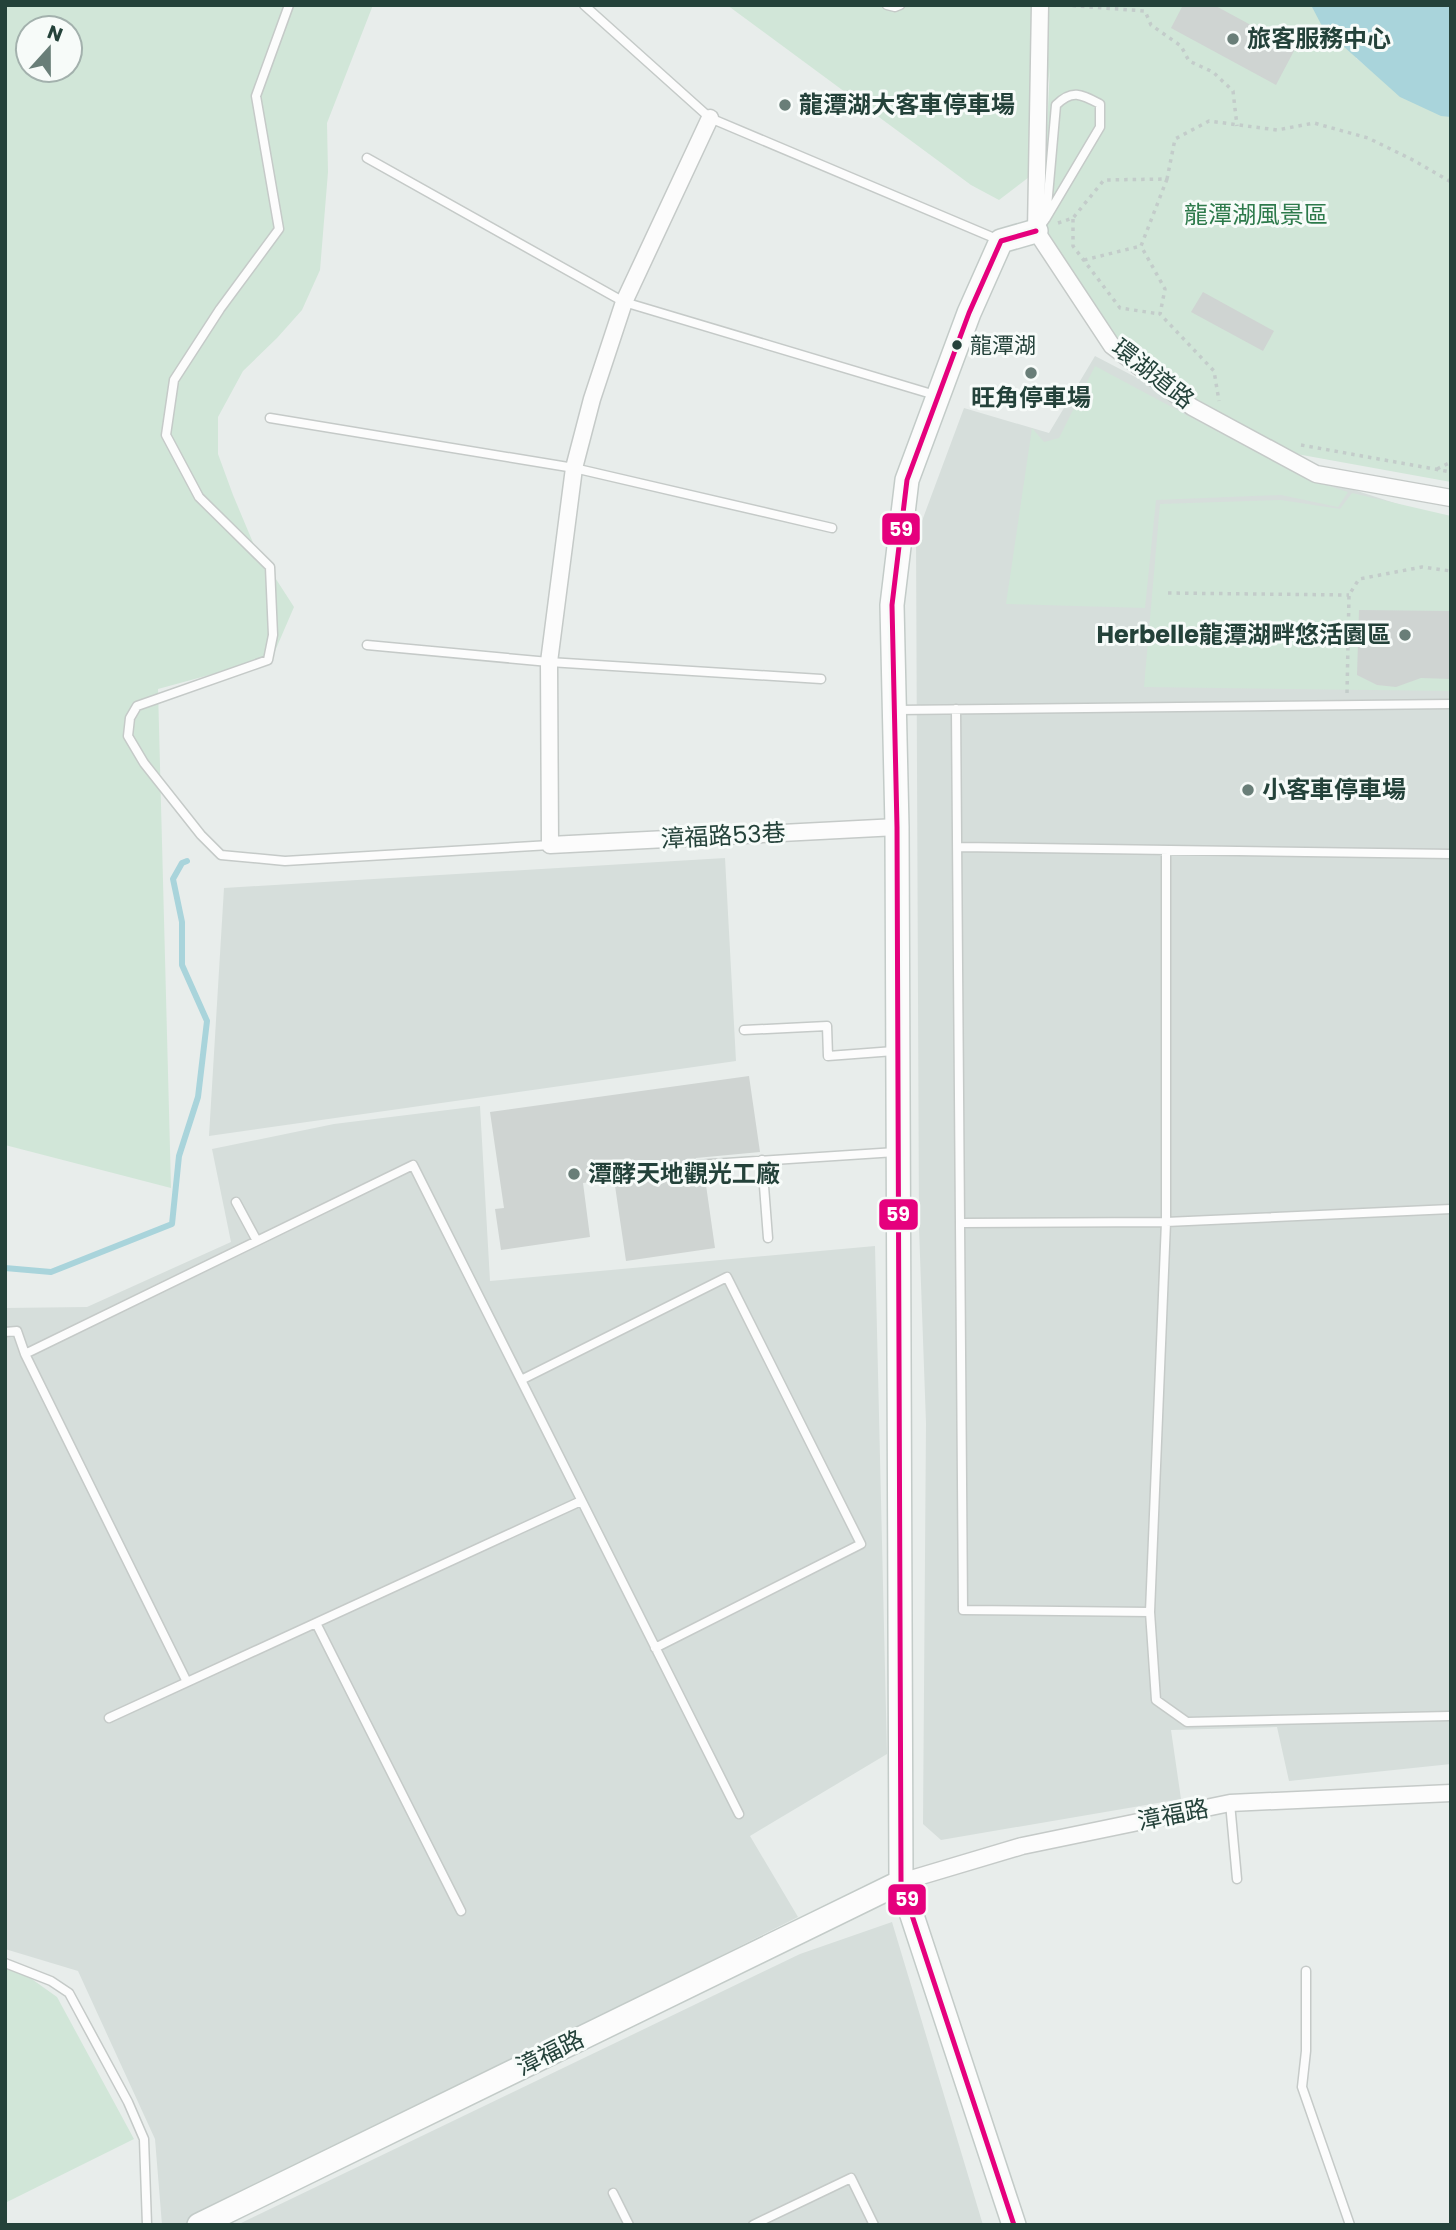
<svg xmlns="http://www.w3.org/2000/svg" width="1456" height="2230" font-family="Poppins,'Noto Sans TC',sans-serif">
<rect width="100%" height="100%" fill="#e8edeb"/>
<path fill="#d6dedb" d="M1095 356 1351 489 1451 521V1764L1289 1781 1277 1727 1171 1730 1181 1799 941 1840 923 1824 926 1423 919 1228 916 537 964 408 1049 433Z
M725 858 736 1061 209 1136 224 888Z
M480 1106 490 1281 875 1246 887 1754 750 1836 798 1917 185 2225H162L155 2139 78 1971 5 1949V1308L87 1307 231 1242 212 1149 334 1124Z
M892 1922 983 2225H237L800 1954Z"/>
<path fill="#d1e6d8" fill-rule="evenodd" d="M5 5H373L327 123 328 172 320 270 302 310 277 338 243 371 218 417V454L233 495 254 545 294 607 272 658 158 689 171 1188 5 1145ZM28 28H70V70H28Z
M727 5H1316L1327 32 1337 26 1357 47 1356 58 1404 97 1451 116V482L1291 453 1198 402 1115 340 1042 227 1050 67 1037 171 999 200 971 185Z
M1095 366 1306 479 1348 492 1338 507 1281 495 1156 500 1145 608 1006 604 1032 428 1044 442 1059 438Z
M1352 493 1451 516V691L1144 687 1160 504 1281 500 1340 509Z
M5 1960 57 1997 134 2139 5 2203Z"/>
<path fill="#a9d4db" d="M1311 5H1451V117L1441 116 1400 97 1323 28Z"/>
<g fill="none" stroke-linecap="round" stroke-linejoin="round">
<path stroke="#a9d4db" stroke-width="6" d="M5 1268 51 1272 172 1224 179 1156 198 1097 207 1021 182 965V922L173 879 182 863 187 861"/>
</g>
<path fill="#cfd4d2" d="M1183 5H1214L1295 49 1276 85 1171 28Z
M1203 292 1274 331 1263 351 1191 312Z
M1359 610 1451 611V679L1421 678 1396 687 1377 685 1357 675Z
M749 1076 760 1152 696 1158 690 1165 694 1171H704L715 1248 626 1261 614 1179 583 1183 590 1237 501 1250 495 1209 504 1208 490 1112Z"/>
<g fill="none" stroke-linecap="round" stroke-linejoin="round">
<g stroke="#c5cac8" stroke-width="11">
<path id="lane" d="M289 5 256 96 279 229 220 309 174 380 166 435 199 497 270 567 273 635 268 660 137 706 130 718 128 736 144 763 201 835 221 855 285 861 550 845
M584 5 710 118 999 240
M887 5 895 7 900 5
M367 158 624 302 935 395
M1039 228 1046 218 1100 127V104C1081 94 1072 89 1056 105L1046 218
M270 418 574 468 832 528
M367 645 549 662 821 679
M956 709 963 1610 1150 1612
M897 710 1451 704
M957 847 1451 854
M1166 850V1222L1150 1612 1156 1700 1187 1722 1449 1716
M744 1030 827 1026 828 1056 894 1051
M762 1160 768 1238
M696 1165 896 1152
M236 1202 257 1241
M960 1223 1166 1222 1451 1209
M5 1332 17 1331 25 1354
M521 1380 727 1277 861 1544 655 1648
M316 1623 461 1911
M187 1682 25 1354 413 1165 739 1814
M109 1718 581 1501
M1230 1803 1237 1879
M5 1963 51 1981 69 1993 128 2102 144 2139 147 2225
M1306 1971V2051L1302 2087 1350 2225
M613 2193 629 2225
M753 2225 851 2178 874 2225"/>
</g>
<g stroke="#c5cac8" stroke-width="19">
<path id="street" d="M1040 5 1036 231 1112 346 1192 407 1316 474 1451 498
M710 118 624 302 592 399 574 468 549 662 550 845 897 827
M901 1882 1022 1846 1230 1803 1451 1793"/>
</g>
<g stroke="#c3cbc8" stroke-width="26">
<path id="secondary" d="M199 2225 901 1882
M1014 2225 901 1882 897 827 892 605 907 480 969 313 1001 241 1036 231"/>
</g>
<path stroke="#c3ccca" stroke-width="3.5" stroke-dasharray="3.5 5" stroke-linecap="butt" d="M1064 5 1145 11 1151 25 1181 46 1189 61 1213 72 1233 91 1237 126
M1167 179 1141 246 1165 289 1160 314 1214 371 1219 401
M1073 219V246L1120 308 1160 314
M1058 223 1073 218 1104 180 1167 179 1175 139 1209 121 1277 130 1314 123 1368 138 1411 159 1451 182
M1084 260 1141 246
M1301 445 1451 472
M1437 469 1451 462
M1168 593 1349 595
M1347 693 1349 595 1359 579 1422 567 1451 571"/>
<use href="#lane" stroke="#fcfcfc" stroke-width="8"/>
<use href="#street" stroke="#fcfcfc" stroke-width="16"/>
<use href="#secondary" stroke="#fcfcfc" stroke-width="23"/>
<g stroke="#f7fbf9" stroke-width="10">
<path id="bus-1" d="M1014 2225 901 1882 897 827 892 605 907 480 969 313 1001 241 1036 231"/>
</g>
<use href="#bus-1" stroke="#e5007d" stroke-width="5"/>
</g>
<g fill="#697e78" stroke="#f7fbf9" stroke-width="2.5">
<circle cx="1233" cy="39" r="7"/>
<circle cx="785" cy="105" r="7"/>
<circle cx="1031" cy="373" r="7"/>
<circle cx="1405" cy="635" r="7"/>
<circle cx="1248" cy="790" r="7"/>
<circle cx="574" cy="1174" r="7"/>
</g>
<circle fill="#24423a" stroke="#f7fbf9" stroke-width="2.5" cx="957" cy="345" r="6"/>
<g text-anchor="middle" stroke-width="6" stroke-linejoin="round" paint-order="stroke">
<g font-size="22" fill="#24423a" stroke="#f7fbf9" text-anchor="start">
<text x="970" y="353">龍潭湖</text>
</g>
<g font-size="24" font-weight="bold" fill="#24423a" stroke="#f7fbf9" text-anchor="start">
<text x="1247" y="47">旅客服務中心</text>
<text x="799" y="113">龍潭湖大客車停車場</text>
<text x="1031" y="406" text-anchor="middle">旺角停車場</text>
<text x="1391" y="643" text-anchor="end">Herbelle龍潭湖畔悠活園區</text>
<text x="1262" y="798">小客車停車場</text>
<text x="588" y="1182">潭酵天地觀光工廠</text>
</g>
<g font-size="24" fill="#2d7a4b" stroke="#f7fbf9">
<text x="1256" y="223">龍潭湖風景區</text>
</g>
<g font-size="24" fill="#24423a" stroke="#f7fbf9">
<text transform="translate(1153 374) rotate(38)" y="8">環湖道路</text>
<text transform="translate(723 836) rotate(-3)" y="8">漳福路53巷</text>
<text transform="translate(1173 1815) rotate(-11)" y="8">漳福路</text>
<text transform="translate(550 2053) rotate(-26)" y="8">漳福路</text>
</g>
</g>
<g stroke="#f7fbf9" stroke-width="2.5">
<rect x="881" y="512" width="40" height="34" rx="7" fill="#e5007d"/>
<rect x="878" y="1198" width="41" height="33" rx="7" fill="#e5007d"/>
<rect x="887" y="1883" width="40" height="33" rx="7" fill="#e5007d"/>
</g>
<g font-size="19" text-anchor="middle" font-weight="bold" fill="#fff">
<text x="901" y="536">59</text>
<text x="898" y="1221">59</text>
<text x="907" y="1906">59</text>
</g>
<rect width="1456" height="2230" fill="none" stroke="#24423a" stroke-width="14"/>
<g transform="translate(49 49) rotate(21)"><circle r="33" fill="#f7fbf9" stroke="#a3b1ad" stroke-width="2"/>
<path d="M0-5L12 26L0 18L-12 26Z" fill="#697e78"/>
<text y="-10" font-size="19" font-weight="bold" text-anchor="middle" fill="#24423a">N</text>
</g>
</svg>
